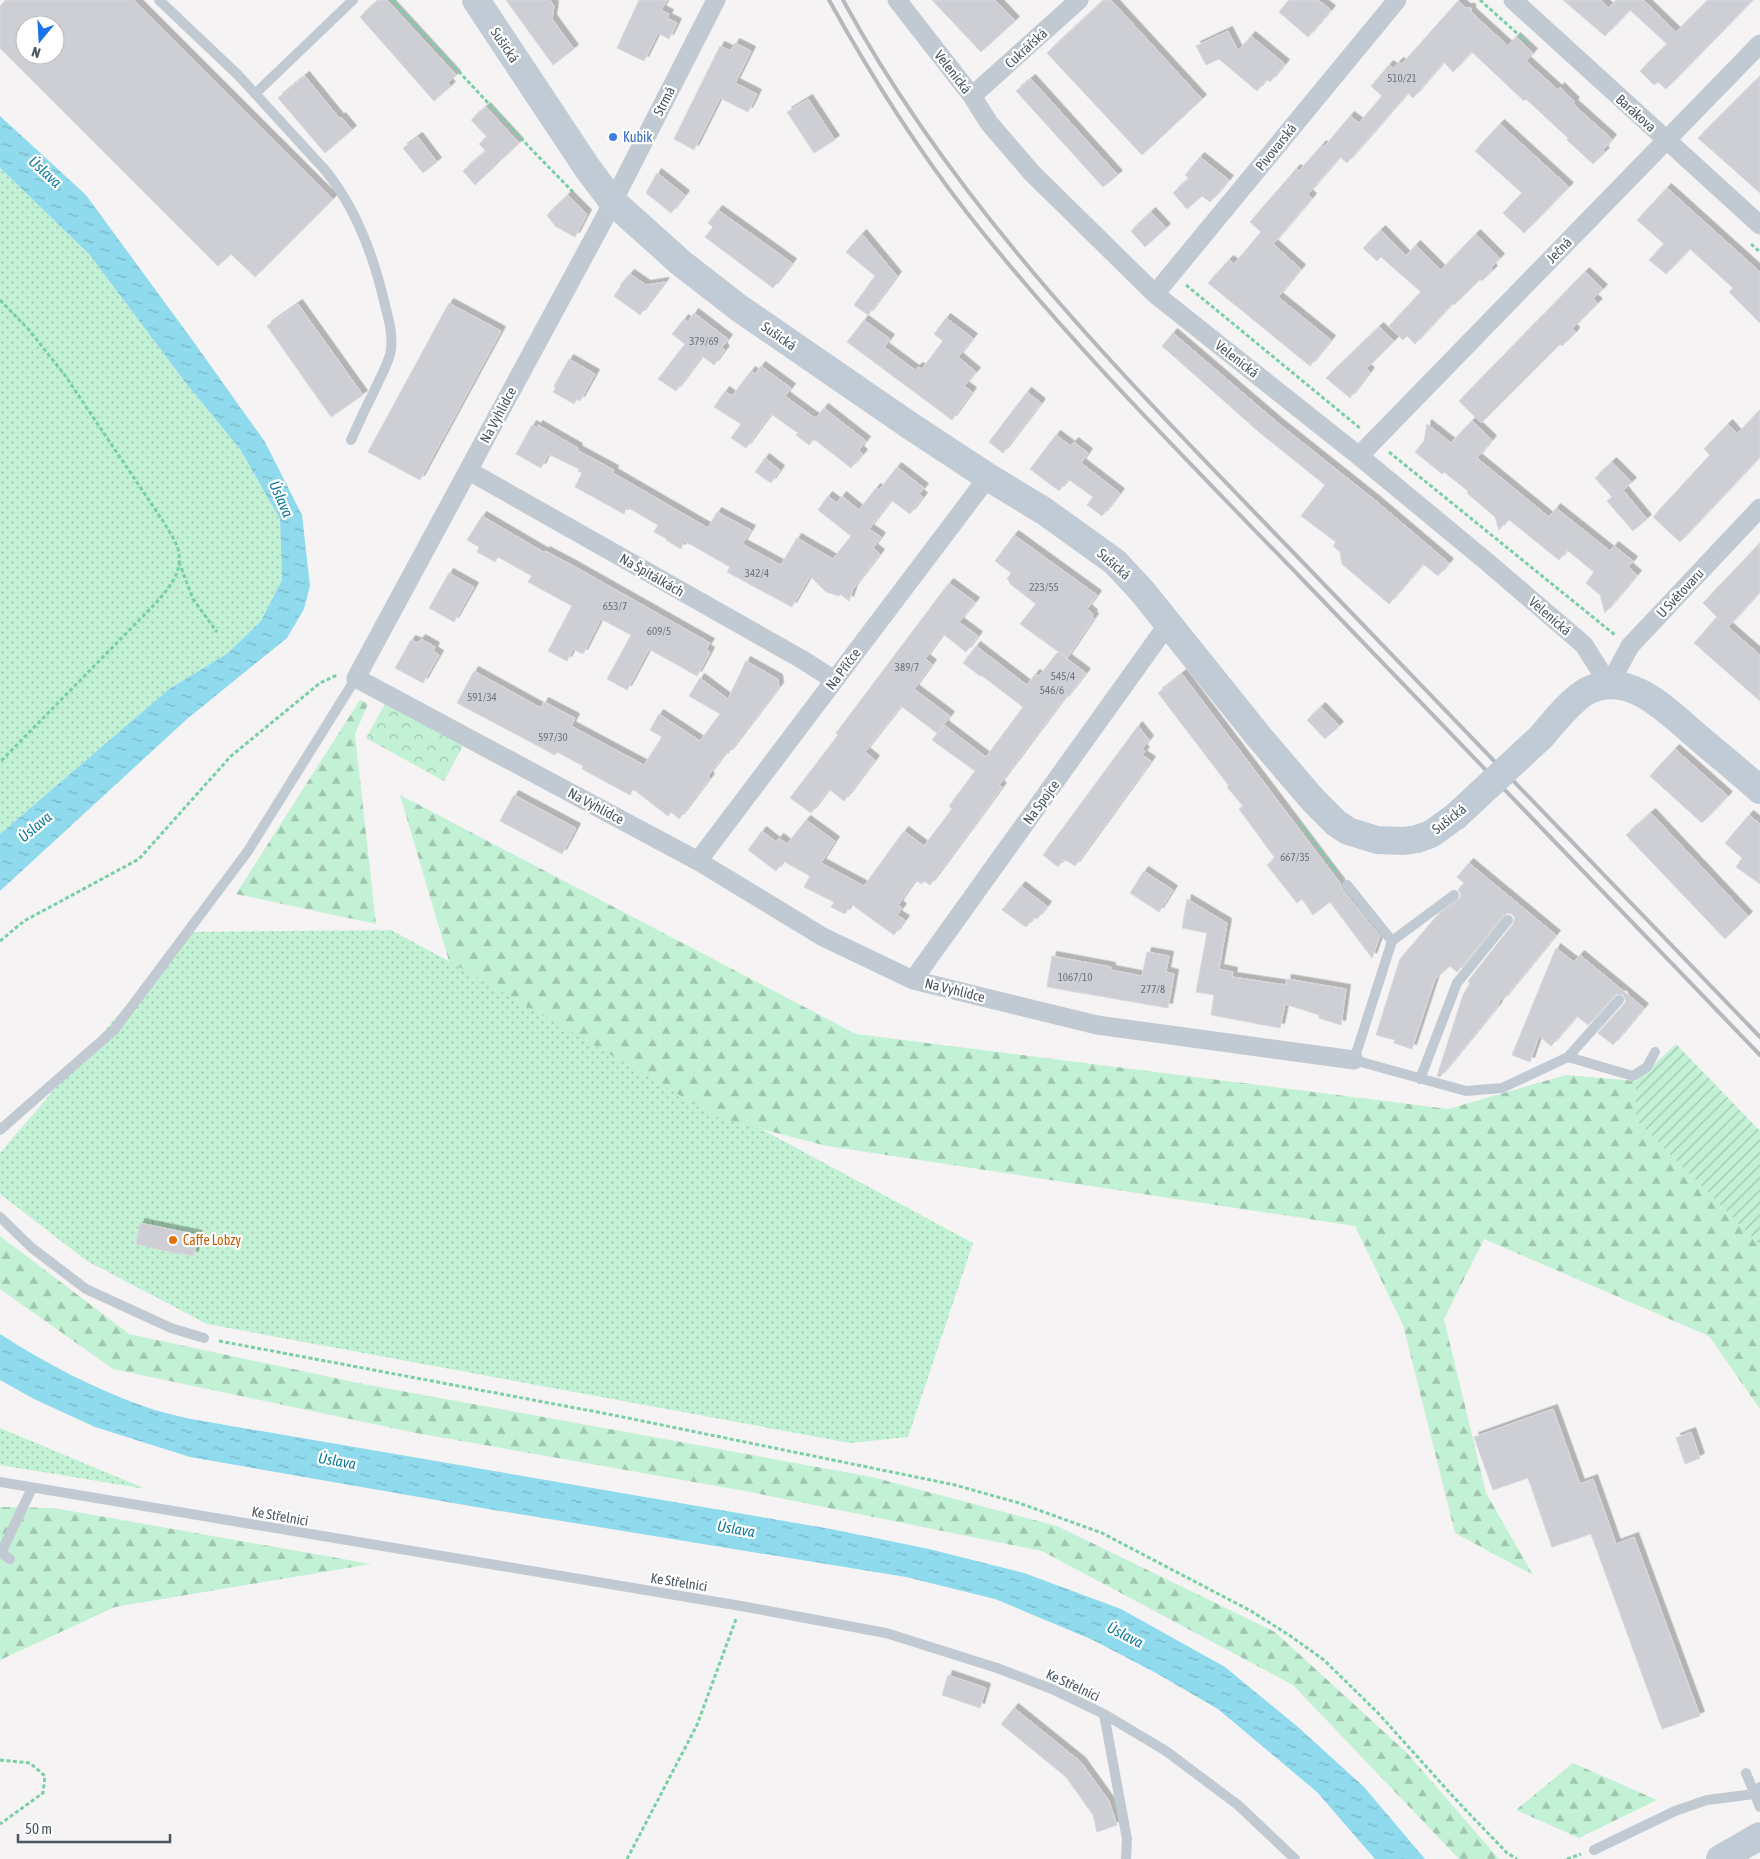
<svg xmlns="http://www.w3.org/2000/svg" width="1760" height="1859" font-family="'Asap Condensed',sans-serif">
<defs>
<pattern id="grass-dots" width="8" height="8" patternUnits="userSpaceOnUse" patternTransform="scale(1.25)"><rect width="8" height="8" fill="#c3f1d5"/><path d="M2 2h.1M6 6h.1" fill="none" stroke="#a0c6b0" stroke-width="1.8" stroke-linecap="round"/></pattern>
<pattern id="forest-firs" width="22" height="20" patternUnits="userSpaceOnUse" patternTransform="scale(1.25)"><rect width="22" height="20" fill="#c3f1d5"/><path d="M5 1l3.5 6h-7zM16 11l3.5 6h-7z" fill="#a0c6b0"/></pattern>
<pattern id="park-crowns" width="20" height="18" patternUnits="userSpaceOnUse" patternTransform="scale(1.25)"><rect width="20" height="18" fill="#c3f1d5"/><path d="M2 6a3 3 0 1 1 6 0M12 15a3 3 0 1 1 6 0" fill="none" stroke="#a0c6b0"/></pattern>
<pattern id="garden-furrows" width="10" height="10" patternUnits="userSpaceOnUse" patternTransform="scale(1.25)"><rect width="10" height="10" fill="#c3f1d5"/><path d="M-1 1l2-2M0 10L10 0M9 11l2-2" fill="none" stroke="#a0c6b0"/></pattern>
<pattern id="water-ripples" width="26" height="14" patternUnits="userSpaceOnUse" patternTransform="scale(1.25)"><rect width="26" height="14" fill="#90daee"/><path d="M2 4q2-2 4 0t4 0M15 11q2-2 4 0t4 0" fill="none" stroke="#78b4c4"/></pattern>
<filter id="shadow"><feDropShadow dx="4.5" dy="-4.5" stdDeviation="0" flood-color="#0004"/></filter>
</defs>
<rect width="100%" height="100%" fill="#f5f3f3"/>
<path fill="url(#grass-dots)" d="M0 168 89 254 185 382 240 449 280 519 282 580 261 621 228 653 169 689 0 834Z
M391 930 973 1243 908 1437 850 1443 207 1324 87 1261 0 1194V1153L189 932Z
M0 1428 146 1489 0 1465Z"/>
<path fill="url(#forest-firs)" d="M360 700 368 704 355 734 376 924 236 894Z
M400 795 856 1034 1448 1109 1566 1075 1636 1081V1120L1760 1245V1409L1709 1336 1484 1239 1444 1319 1486 1493 1533 1575 1455 1533 1403 1325 1355 1226 827 1146 719 1118 449 961Z
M0 1236 129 1334 363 1384 872 1477 1057 1526 1275 1632 1407 1753 1499 1859H1459L1293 1685 1042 1551 745 1491 416 1433 113 1369 0 1289Z
M0 1507 54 1508 371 1564 115 1607 0 1660Z
M1573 1763 1657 1800 1579 1838 1516 1810Z"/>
<path fill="url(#park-crowns)" d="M385 704 463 746 444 781 366 738Z"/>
<path fill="url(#garden-furrows)" d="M1676 1044 1760 1131V1245L1636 1120V1081Z"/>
<path fill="url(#water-ripples)" d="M0 116 86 195 193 341 265 442 302 515 310 586 304 609 287 638 187 719 0 891V834L169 689 228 653 261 621 282 580 280 519 240 449 185 382 89 254 0 168Z
M0 1334C45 1363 93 1388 143 1406 159 1412 175 1415 191 1419L831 1529 929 1549 1024 1573 1121 1609 1225 1667 1298 1727 1364 1787 1425 1859H1375L1317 1792 1218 1709 1156 1673 1093 1640 995 1599 906 1577 482 1508 190 1457 95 1427 34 1399 0 1380Z"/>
<path fill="#cdcfd5" stroke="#d7d9de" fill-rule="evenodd" filter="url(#shadow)" d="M6 0H134L333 199 255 277 231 254 218 266 0 48V6ZM25 25H55V55H25Z
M378 0H387L456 75 448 83 451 86 434 101 360 17Z
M506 0H550L554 6 552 19 574 49 553 65Z
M639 0H667L661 10 669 14 667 18 677 23 669 39 658 33 644 61 617 48Z
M932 0H995L1015 21 981 52Z
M1104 0H1111L1202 99 1142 155 1047 53Z
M1289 0H1318L1331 10 1308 37 1279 12Z
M1563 0H1601L1609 8 1616 0H1643L1676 32 1708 0H1753L1666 89 1658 82 1654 85 1640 71 1667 44 1630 10 1605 36Z
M1458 1 1466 8H1471V12L1508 46 1516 37 1533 53 1526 61 1558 90 1560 87 1575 102 1573 104 1612 139 1603 150 1605 152 1593 164 1567 140 1568 138 1526 99 1524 101 1472 52 1453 72 1444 62 1413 98 1408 93 1347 163 1340 157 1308 194 1312 198 1273 244 1301 269 1278 297 1331 340 1310 366 1208 283 1229 260 1234 264 1261 232 1250 222 1296 169 1299 171 1322 145 1324 147 1350 116 1359 123 1382 96 1371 86 1389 65 1393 68 1399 62 1402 64Z
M1228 31 1238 51 1251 36 1285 64 1270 82 1267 79 1257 91 1219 59 1206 65 1196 46Z
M735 43 751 51 735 83 757 94 748 112 720 98 694 150 674 139 720 46 731 51Z
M305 76 340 119 341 117 352 130 325 153 278 98Z
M1760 76V193L1698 138Z
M1031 79 1118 175 1103 187 1016 91Z
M808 99 835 140 814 153 787 112Z
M486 107 519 143 475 185 463 171 486 151 479 144 487 137 471 120Z
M1500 124 1569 187 1524 233 1503 213 1522 193 1475 151Z
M418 137 437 162 423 173 403 148Z
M1200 157 1229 180 1210 202 1202 196 1187 209 1173 193 1189 178 1185 175Z
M657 173 685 195 671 213 646 193Z
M1667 188 1760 272V323L1729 292 1733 288 1690 249 1666 274 1649 260 1664 244 1637 220Z
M568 195 587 214 575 237 555 226 547 215Z
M718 210 792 263 773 288 705 237 713 227 708 223Z
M1151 212 1166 228 1145 247 1131 231Z
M1381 230 1406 256 1416 245 1441 270 1476 234 1500 258 1491 268 1493 270 1482 281 1480 279 1454 305 1453 303 1415 344 1407 336 1403 340 1389 326 1421 292 1381 257 1377 261 1363 248Z
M862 234 897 276 868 315 854 305 875 276 846 252Z
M1585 272 1603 289 1593 299 1598 303 1572 329 1575 331 1574 334 1562 346 1560 344 1481 423 1459 401Z
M630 274 646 285 665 282 640 315 614 296 621 286 620 285Z
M449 303 501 331 420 480 368 452Z
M298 304 363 395 331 417 267 326Z
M694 313 728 339 722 347 725 350 714 365 702 356 676 391 658 379 685 344 672 334 684 319 688 322Z
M946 318 973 338 958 357 976 372 964 386 972 392 952 420 847 342 864 320 890 339 884 347 915 370 918 367 922 369 943 341 934 334Z
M1379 327 1394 341 1366 369 1370 372 1350 398 1326 378Z
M1173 333 1278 423 1376 501 1449 563 1438 576 1423 564 1389 604 1342 564 1340 552 1333 546 1336 542 1301 516 1325 485 1259 432 1162 346Z
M569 359 595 374 580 401 577 399 574 404 553 392 556 388 554 386Z
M761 366 791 388 785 396 812 416 816 418 824 408 866 441 859 450 863 454 851 468 814 439 809 445 796 435 798 433 771 414 746 448 731 438 741 424 714 407 725 391 732 396 751 371 755 374Z
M1027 392 1041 403 1003 453 989 442Z
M1760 410V457L1680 542 1653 517 1710 455 1704 449 1728 424 1737 434Z
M1472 421 1492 440 1477 458 1549 517 1556 508 1610 551 1614 546 1633 561 1628 567 1637 575 1605 613 1600 595 1586 583 1594 572 1567 550 1559 560 1508 519 1499 530 1495 517 1467 493 1468 491 1444 472 1442 474 1415 452 1424 441 1427 424 1451 443Z
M532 425 537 428 538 425 578 448 577 450 614 470 613 473 708 528 717 512 751 530 742 544 781 565 797 538 833 559 851 536 818 510 828 496 837 503 842 496 859 510 876 488 879 490 897 467 924 488 919 494 923 497 910 514 891 500 869 529 881 537 873 548 880 554 853 589 849 601 840 594 839 596 826 592 810 576 792 607 727 572 730 567 690 544 684 542 681 549 666 540 667 539 654 532 658 525 627 507 624 514 575 487 582 473 578 471 579 469 548 454 541 468 516 454Z
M1056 435 1071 446 1074 442 1088 453 1081 463 1120 493 1102 516 1087 505 1093 497 1068 479 1059 491 1030 469Z
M765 458 780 470 771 483 755 472Z
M1612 462 1632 482 1623 490 1647 519 1633 531 1607 501 1612 497 1595 478Z
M482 516 545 553V551L570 564 710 643 706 649 710 652 697 676 649 649 627 690 607 679 631 635 601 619 583 654 573 649 567 661 548 651 572 606 528 582 532 576 498 557 495 562 477 552 479 547 467 540Z
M1014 535 1097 595 1087 609 1093 614 1092 616 1094 618 1067 658 1020 624 1036 604 1009 583 1010 582 1007 579 1011 573 995 561Z
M1760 543V592L1728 627 1760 655V701L1694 643 1717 617 1720 620 1703 603Z
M449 573 474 587 454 622 429 608Z
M949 583 975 602 959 622 978 636 966 652 943 634 925 659 932 664 914 689 950 716 937 733 901 706 865 752 875 760 844 801 829 789 811 813 790 798 838 735 836 733Z
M421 639 435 647 433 651 439 655 423 683 395 668 411 640 418 643Z
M976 646 1027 685 1035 674 1039 676 1058 652 1086 673 1064 701 1063 700 999 785 1002 787 995 797 930 885 924 881 922 884 915 880 898 905 902 908 897 915 905 920 894 935 851 904 845 914 831 907 834 902 804 887 810 876 783 861 776 871 748 850 762 831 776 842 779 838 787 844 806 820 835 841 821 863 864 886 904 831 924 846 952 809 949 806 975 771 932 740 944 725 986 757 1023 707 981 675 980 676 963 663Z
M746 661 778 679 779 687 728 754 726 752 708 776 710 778 679 819 671 812 668 816 633 789 630 795 582 769 583 766 557 752 555 755 457 703 474 671 541 708 544 702 575 718 571 726 644 765 662 737 650 730 659 714 700 741 720 714 689 696 700 678 728 699Z
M1182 674 1340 883 1342 889 1380 936 1372 958 1330 902 1313 915 1302 899 1297 903 1267 865 1275 858 1239 809 1243 806 1227 787 1229 786 1158 693Z
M1321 707 1339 726 1325 739 1307 720Z
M1138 726 1149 740 1142 749 1145 751 1142 755 1151 761 1075 866 1064 859 1058 867 1043 855Z
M1675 749 1728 796 1702 823 1650 776Z
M514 795 576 828 562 854 500 821Z
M1651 813 1748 916 1725 939 1626 835Z
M1749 815 1760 824V884L1736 867 1742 858 1725 843Z
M1469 863 1556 935 1503 1000 1501 997 1497 1007 1440 1077 1437 1076 1463 995 1470 983 1468 981 1513 924 1515 918 1512 914 1506 913 1503 916 1457 972 1450 966 1435 979 1412 1049 1394 1043 1395 1040 1376 1035 1400 959 1435 918 1460 898 1461 894 1458 890 1464 883 1457 877Z
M1144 871 1173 890 1159 912 1130 893Z
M1021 886 1047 906 1037 919 1034 917 1026 927 1002 910Z
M1187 899 1227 923 1219 969 1233 972 1232 977 1286 985 1287 979 1346 989 1341 1025 1319 1018V1015L1285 1004 1280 1028 1211 1015 1214 995 1196 992 1207 933 1182 928Z
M1556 948 1574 962 1580 955 1644 1008 1613 1045 1598 1033 1626 1002 1623 995 1616 994 1588 1025 1577 1016 1551 1046 1539 1036 1530 1062 1512 1055Z
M1147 952 1169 956 1166 972 1174 974 1168 1008 1047 987 1052 956 1111 967V970L1142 976Z
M140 1223 198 1235 194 1256 178 1253V1254L136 1244Z
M1553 1409 1580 1484 1593 1479 1616 1544 1634 1537 1700 1716 1662 1729 1591 1534 1552 1547 1528 1478 1493 1490 1474 1437Z
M1691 1432 1700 1458 1685 1464 1676 1438Z
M948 1675 986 1688 980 1708 942 1695Z
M1014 1708 1081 1762 1109 1801 1117 1825 1097 1832 1093 1815 1066 1777 1001 1724Z"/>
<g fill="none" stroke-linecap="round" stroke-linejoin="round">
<path stroke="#7ad0a6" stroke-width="3" stroke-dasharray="4 2.5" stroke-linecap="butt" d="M392 0 534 152 574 193
M1480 0 1529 44
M1751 244 1760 252
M1186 285 1361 429
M0 300 29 330 64 374 165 524C169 532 176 541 178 549 184 571 169 588 156 603L0 762
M1389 452 1615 635
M179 562 193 599 217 632
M1299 822 1339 875
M0 941 24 921 139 859 231 756 320 683 337 675
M219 1341 613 1415 955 1485 1019 1503 1102 1533 1251 1611 1289 1635 1324 1660 1378 1713 1459 1803 1507 1853 1517 1859
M0 1760 30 1763 45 1776 43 1793 0 1824
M627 1859 697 1725 736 1619
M1567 1859 1581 1854"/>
<path stroke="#c1cad2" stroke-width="10" d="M159 0 238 75 325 170C356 208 373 254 384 301 388 317 393 332 391 350 389 362 382 374 377 385 368 403 359 422 351 440
M255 94 353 0
M1347 885 1392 941
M1454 895 1392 941 1354 1060 1466 1091 1502 1088 1568 1057 1633 1076 1647 1067 1655 1052
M1568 1057 1619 1000
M1420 1079 1457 983 1508 920
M0 1130 114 1030 248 851 356 678
M0 1217 32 1248 86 1289 171 1328 204 1338
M0 1482 741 1606 886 1633 997 1668 1052 1689 1104 1714 1166 1751 1238 1805 1295 1859
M10 1559 1 1553 32 1488
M1104 1714 1127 1839 1126 1859
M1746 1773 1760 1807
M1594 1850 1675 1811 1707 1800 1754 1794 1760 1787"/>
<path stroke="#c1cad2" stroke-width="19" d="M716 0 603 221 356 678 698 861 823 937 913 980 1097 1025 1354 1060
M897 0 972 96 989 123 1032 173 1155 294 1359 456 1486 561 1584 645 1609 685 1630 646 1760 508
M1513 0 1760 225
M972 96 1079 0
M1155 294 1397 0
M1359 456 1760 44
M469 471 803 660 834 680
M698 861 988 477
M913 980 1168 624"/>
<path stroke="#c1cbd6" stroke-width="28" d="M476 0 588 169 613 202 681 263 739 308 909 425 988 477 1044 511 1115 562 1142 591 1260 738 1313 800 1336 823 1348 831 1377 840 1404 841 1417 839 1431 834 1456 816
M1541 737C1553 723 1571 700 1587 691 1630 669 1669 713 1699 738 1719 755 1740 772 1760 790
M1720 1859 1760 1836"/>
<path stroke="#b5b8bd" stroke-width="4" d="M829 0C870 74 915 146 968 214 1070 344 1188 461 1303 580 1455 738 1607 897 1760 1055
M843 0C957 210 1126 379 1291 550 1447 712 1604 874 1760 1037"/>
<path stroke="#c1cbd6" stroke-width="28" d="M1456 816 1541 737"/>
</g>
<circle fill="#3f7fe0" stroke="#fff" stroke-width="2" cx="613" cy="137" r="5"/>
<circle fill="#e8710a" stroke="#fff" stroke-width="2" cx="173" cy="1240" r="5"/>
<g text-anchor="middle" stroke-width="4.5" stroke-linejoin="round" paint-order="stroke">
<g font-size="11" fill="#6b747e">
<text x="1402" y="82">510/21</text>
<text x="704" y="345">379/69</text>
<text x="757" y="577">342/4</text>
<text x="1044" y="591">223/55</text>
<text x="615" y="610">653/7</text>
<text x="659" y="635">609/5</text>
<text x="907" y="671">389/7</text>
<text x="1063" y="680">545/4</text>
<text x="1052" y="694">546/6</text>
<text x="482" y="701">591/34</text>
<text x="553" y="741">597/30</text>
<text x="1295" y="861">667/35</text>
<text x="1075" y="981">1067/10</text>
<text x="1153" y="993">277/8</text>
</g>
<g font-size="14" fill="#4a5661" stroke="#fff">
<text transform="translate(505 45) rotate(56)" y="5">Sušická</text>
<text transform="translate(1026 48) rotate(-42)" y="5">Cukrářská</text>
<text transform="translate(953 72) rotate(52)" y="5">Velenická</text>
<text transform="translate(664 101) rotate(-63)" y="5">Strmá</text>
<text transform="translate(1636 113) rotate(42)" y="5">Barákova</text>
<text transform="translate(1276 147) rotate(-51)" y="5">Pivovarská</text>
<text transform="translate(1559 250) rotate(-46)" y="5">Ječná</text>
<text transform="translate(779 336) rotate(35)" y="5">Sušická</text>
<text transform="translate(1237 359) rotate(38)" y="5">Velenická</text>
<text transform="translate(498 415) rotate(-62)" y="5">Na Vyhlídce</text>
<text transform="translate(1114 564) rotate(41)" y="5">Sušická</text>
<text transform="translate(652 575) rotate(30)" y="5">Na Špitálkách</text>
<text transform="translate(1680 593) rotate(-47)" y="5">U Světovaru</text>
<text transform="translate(1550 616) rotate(41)" y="5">Velenická</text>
<text transform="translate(843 669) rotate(-53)" y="5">Na Příčce</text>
<text transform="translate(1041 802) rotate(-54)" y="5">Na Spojce</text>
<text transform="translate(596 806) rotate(28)" y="5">Na Vyhlídce</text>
<text transform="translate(1449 819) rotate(-38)" y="5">Sušická</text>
<text transform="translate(955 990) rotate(14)" y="5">Na Vyhlídce</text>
<text transform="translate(280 1516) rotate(10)" y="5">Ke Střelnici</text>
<text transform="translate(679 1582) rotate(9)" y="5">Ke Střelnici</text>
<text transform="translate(1073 1685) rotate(25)" y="5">Ke Střelnici</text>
</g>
<g font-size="14" fill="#366cbe" stroke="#fff" text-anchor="start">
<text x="623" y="142">Kubik</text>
</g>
<g font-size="14" fill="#c56008" stroke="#fff" text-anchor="start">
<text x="183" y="1245">Caffe Lobzy</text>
</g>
<g font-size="15" font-style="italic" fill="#0c7c9b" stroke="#fff">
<text transform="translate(45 172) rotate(42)" y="5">Úslava</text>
<text transform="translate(281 499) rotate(66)" y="5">Úslava</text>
<text transform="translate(35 827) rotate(-40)" y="5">Úslava</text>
<text transform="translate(337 1461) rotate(10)" y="5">Úslava</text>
<text transform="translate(736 1529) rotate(10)" y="5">Úslava</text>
<text transform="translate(1125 1635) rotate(27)" y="5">Úslava</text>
</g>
</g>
<g transform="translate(40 40) rotate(198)"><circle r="24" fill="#ffffff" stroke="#b7bbc0"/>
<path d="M0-4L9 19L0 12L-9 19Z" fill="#1a73e8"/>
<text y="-8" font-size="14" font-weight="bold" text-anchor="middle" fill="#4a5661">N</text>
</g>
<path d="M18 1834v8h152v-8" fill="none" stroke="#4a5661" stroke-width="2.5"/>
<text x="25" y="1834" font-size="15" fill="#4a5661" stroke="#ffffff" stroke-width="4" paint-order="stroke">50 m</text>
</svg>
